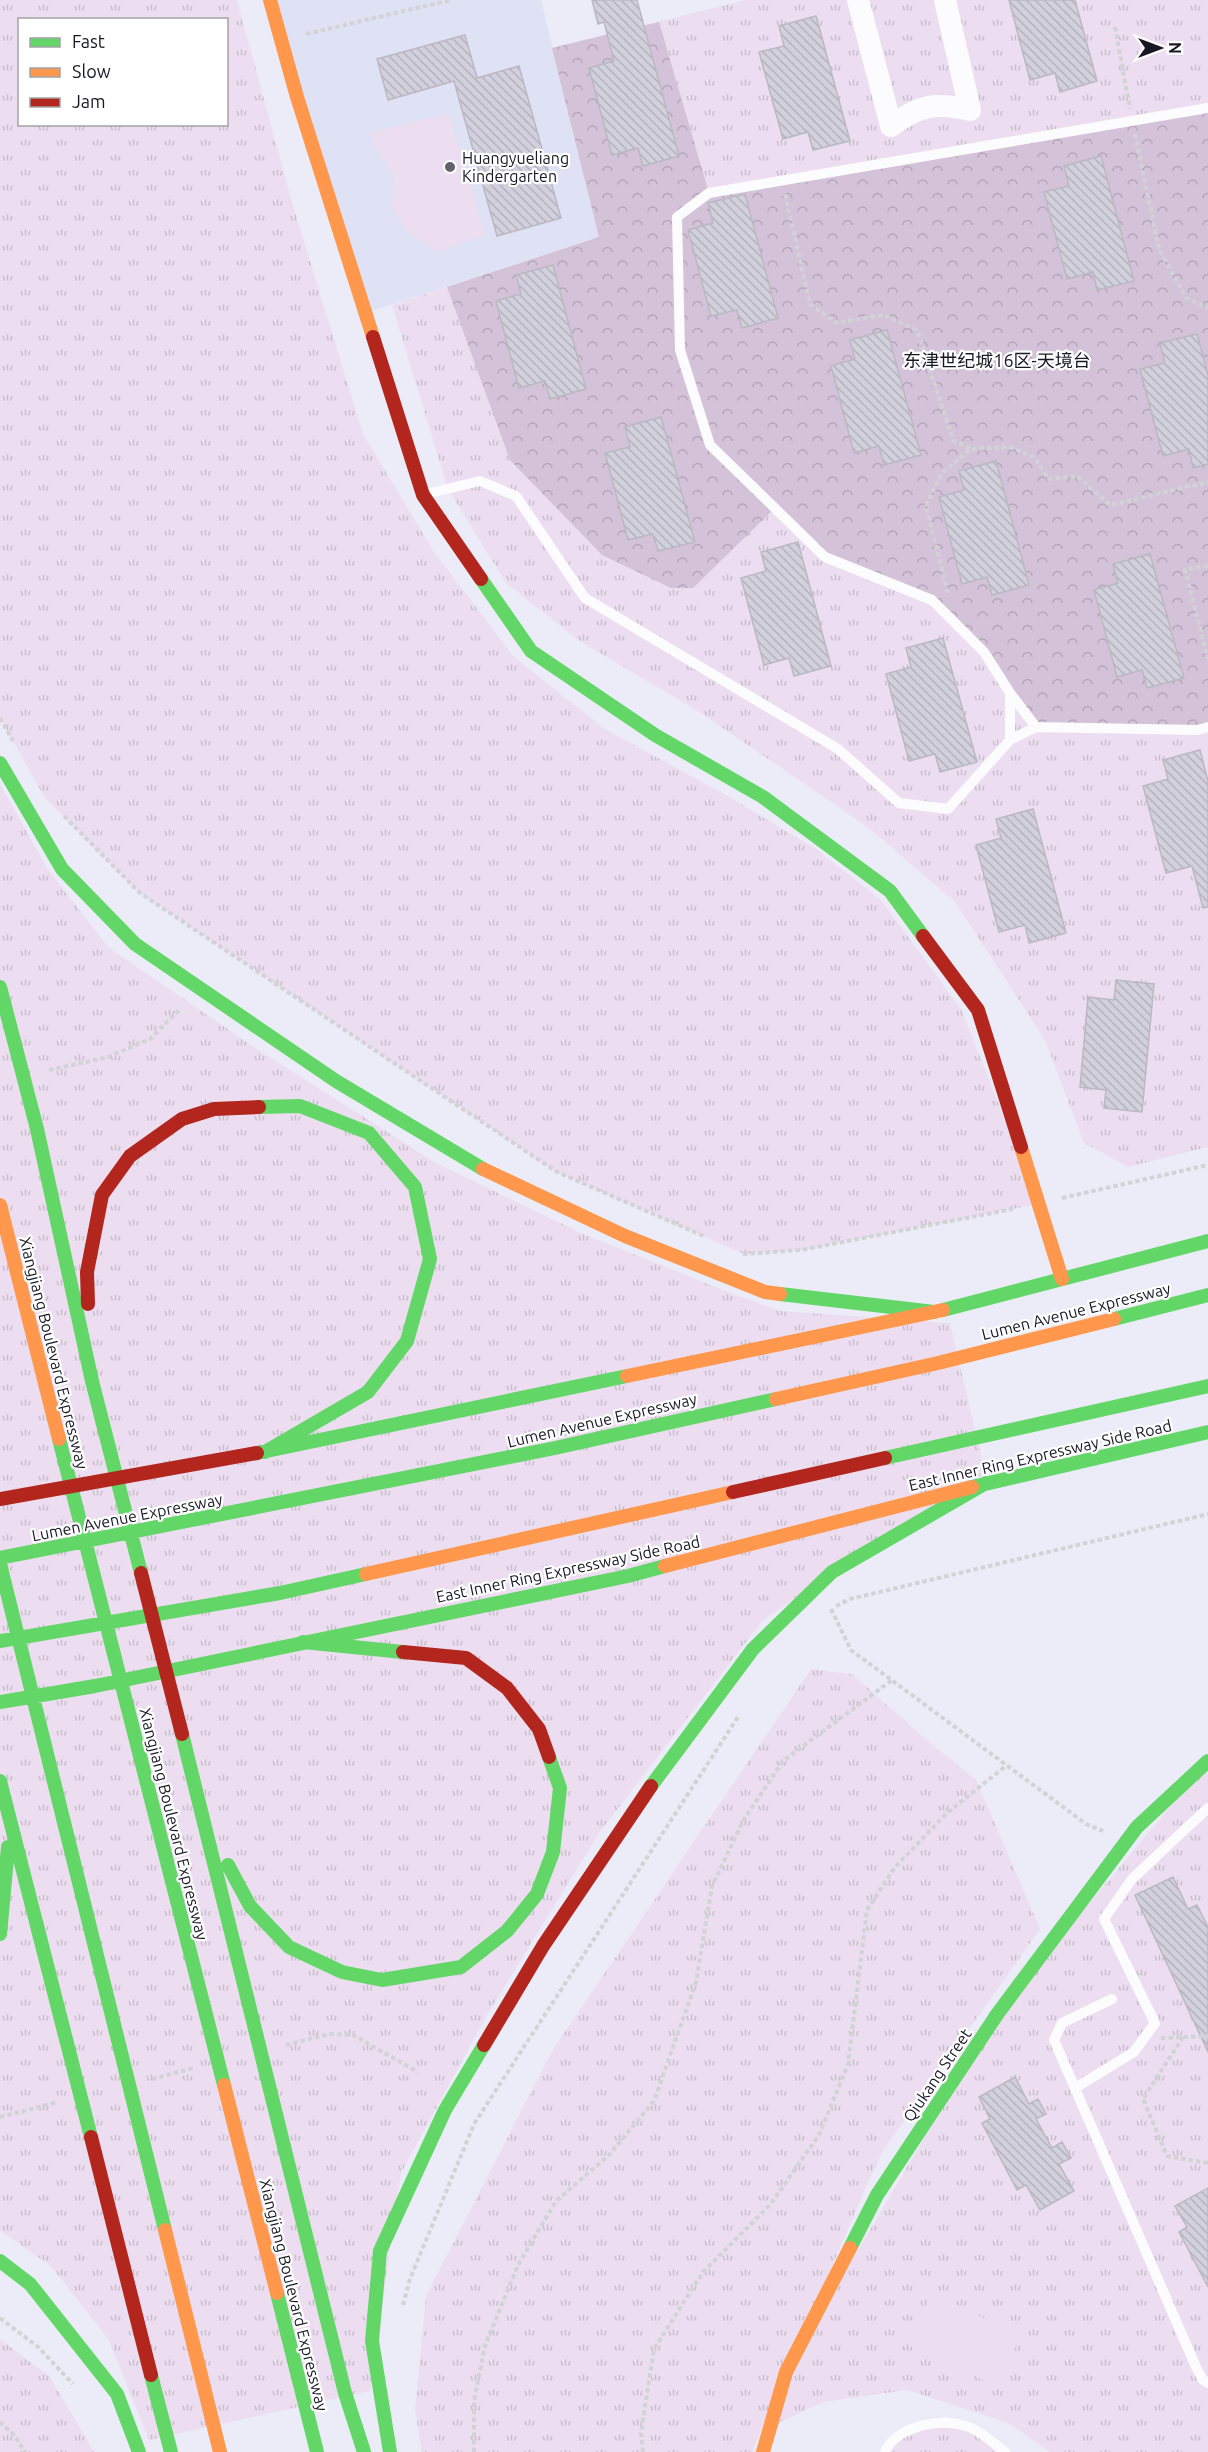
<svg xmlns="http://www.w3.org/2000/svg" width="1208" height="2452" font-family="Ubuntu,'Noto Sans SC',sans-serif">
<defs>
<pattern id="grass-tufts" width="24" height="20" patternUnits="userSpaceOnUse" patternTransform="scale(1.5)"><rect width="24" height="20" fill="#ecdef0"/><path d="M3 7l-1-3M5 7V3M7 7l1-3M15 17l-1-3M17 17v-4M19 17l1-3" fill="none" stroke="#cabece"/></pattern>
<pattern id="forest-crowns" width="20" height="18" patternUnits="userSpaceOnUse" patternTransform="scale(1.5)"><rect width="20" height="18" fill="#d3c2d8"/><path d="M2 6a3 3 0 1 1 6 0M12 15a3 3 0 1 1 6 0" fill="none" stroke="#b4a6b9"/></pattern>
<pattern id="building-back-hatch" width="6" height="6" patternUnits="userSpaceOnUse" patternTransform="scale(1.5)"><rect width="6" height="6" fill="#d3d0dd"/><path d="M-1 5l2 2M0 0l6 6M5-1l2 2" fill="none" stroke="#b4b2bd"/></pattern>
</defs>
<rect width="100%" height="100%" fill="#ebecf7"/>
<path fill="#dfe1f4" d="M270 0H541L599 237 365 313Z"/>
<path fill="url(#grass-tufts)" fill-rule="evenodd" d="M0 0H237L292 202 363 434 434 552 514 657 605 729 726 795 816 849 881 900 961 1009 1038 1204 801 1250 744 1254 557 1172 140 893 45 798 0 718ZM20 20H226V124H20Z
M746 0H1208V1147L1128 1167 1084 1143 1045 1040 955 902 869 828 698 711 578 640 506 583 448 489 392 305 599 237 552 48Z
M0 784 47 868 108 947 260 1051 436 1163 581 1233 733 1294 781 1311 950 1323 985 1473 763 1620 599 1833 487 2015 401 2173 370 2391 149 2440 109 2340 51 2266 0 2231Z
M811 1669 852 1674 922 1736 976 1780 1040 1929 884 2149 869 2180 752 2452H422L415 2410 426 2296 552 2051Z
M1208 1761V2452H1050L1008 2423 907 2390 823 2402 770 2427 786 2372 998 2013Z
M0 2339 50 2377 94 2452H0Z
M944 2421 970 2427 1005 2452H885L902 2432Z"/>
<path fill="url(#forest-crowns)" d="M659 22 709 193 1208 108V727H1036L984 652 932 600 825 557 775 508 693 588H671L602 555 510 460 447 287 599 237 552 48Z"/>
<path fill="#ecdef0" d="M449 114 485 235 437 252 406 230 392 207 394 178 369 133Z
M931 2294 1021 2335 998 2387 908 2345Z"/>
<path fill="url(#building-back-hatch)" stroke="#bab8c2" stroke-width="1.5" d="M592 0H637L679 156 643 166 638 148 612 155 589 68 614 61 604 22 598 24Z
M1009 0H1075L1097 81 1060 92 1055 73 1030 80Z
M816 16 850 141 813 150 808 132 783 139 759 52 784 46 779 26Z
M465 35 477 78 519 66 561 218 497 236 454 81 388 100 377 59Z
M1101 156 1134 281 1097 290 1093 272 1067 279 1044 192 1069 186 1064 166Z
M745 194 778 318 742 328 737 310 711 316 688 230 713 223 708 203Z
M553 265 586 389 550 399 545 381 519 388 496 301 521 294 516 275Z
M887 330 921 455 884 465 879 446 854 453 831 366 855 359 850 340Z
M1197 334 1208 375V464L1193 468 1189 449 1163 456 1140 369 1165 363 1160 343Z
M661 417 695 542 658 551 653 534 628 540 605 453 630 447 625 427Z
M996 461 1029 585 992 595 987 577 962 584 939 497 964 490 959 471Z
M798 542 831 666 794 676 789 658 764 665 741 578 766 571 761 552Z
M1150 554 1184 678 1147 688 1142 670 1117 677 1094 590 1118 583 1113 564Z
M943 638 977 762 940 772 935 754 909 761 886 674 911 667 906 648Z
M1200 750 1208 781V907L1203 908 1192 866 1166 873 1143 786 1168 779 1163 760Z
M1033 809 1066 933 1029 943 1025 925 999 932 976 845 1001 838 996 819Z
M1116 980 1154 984 1142 1112 1104 1108 1106 1090 1080 1087 1088 997 1114 1000Z
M1173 1877 1188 1909 1197 1905 1208 1927V2052L1135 1895Z
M1015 2077 1029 2104 1038 2099 1046 2114 1036 2119 1052 2148 1062 2142 1071 2158 1059 2164 1074 2191 1040 2210 1026 2185 1017 2190 982 2123 990 2119 979 2097Z
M1208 2188V2287L1179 2232 1187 2227 1175 2206Z"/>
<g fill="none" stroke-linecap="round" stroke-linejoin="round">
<path stroke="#d2d3d7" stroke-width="4" stroke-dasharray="4.5 3" stroke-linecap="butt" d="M1115 27 1130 109
M306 34 451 0
M1135 134 1159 249 1186 298 1208 308
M785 194 810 304 836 323 883 315 917 330 953 440 971 449
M1208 566 1185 570 1208 659
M948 593 926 506 941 474 971 449 1010 447 1034 457 1049 479 1077 476 1110 505 1208 482
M0 718 13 741
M64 816 140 893 557 1172 706 1237
M49 1070 108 1057 150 1039 180 1009
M1062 1198 1208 1165
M743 1254 801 1250 1013 1209
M836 1606 850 1599 1208 1514
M831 1609 851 1650 1086 1824 1103 1831
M1183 2037 1143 2099 1167 2156 1208 2163
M1161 2038 1208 2036
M286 2045 329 2034 353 2035 418 2072
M152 2079 194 2068
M0 2117 55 2103
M403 2305 410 2279 474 2124 738 1717
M0 2318 38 2347 73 2384
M0 2422 14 2435 25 2452
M474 2452V2401L485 2346 518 2265 556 2201 609 2155 654 2101 696 1982 712 1886 743 1821 783 1761 892 1680
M643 2452 641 2433 654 2349 703 2272 770 2205 819 2135 848 2064 867 1910 895 1867 948 1812 1007 1765"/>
<path stroke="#fcfcfe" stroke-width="10" d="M1208 108 709 193 677 217 680 350 710 445 825 557 932 600 984 652 1010 693 1036 727 1198 730 1208 727
M426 494 480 481 516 496 585 598 838 749 899 803 948 809 1010 740V693
M1010 740 1036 727
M1112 1999 1062 2023 1054 2040 1196 2367 1203 2380 1208 2383
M1075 2088 1134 2052 1155 2023 1104 1919 1132 1879 1208 1808
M885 2452C896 2425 946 2416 971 2428 983 2433 994 2444 1005 2452"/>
<path stroke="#fcfcfe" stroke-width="22" d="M858 0 891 126C919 105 936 102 970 110L945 0"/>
<path stroke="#63d668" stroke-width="14" d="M481 579 531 651 655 735 763 797 890 891 923 936
M0 763 62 869 135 944 336 1081 483 1169
M0 987 37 1129 92 1381 141 1573
M259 1107 300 1106 369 1133 415 1187 430 1259 407 1341 368 1392 265 1452
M780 1294 934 1312
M943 1310 1208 1241
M1114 1319 1208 1295
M59 1439 224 2085
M257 1453 627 1376
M885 1458 1208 1386
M972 1487 1208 1432
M0 1558 555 1448 776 1399
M0 1564 165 2230
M0 1641 280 1593 366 1574
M303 1642 403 1652
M0 1702 95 1686 628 1576 665 1566
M182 1734 345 2393 364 2452
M0 1781 91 2137
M651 1786 753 1649 832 1572 986 1483
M228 1865 250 1906 289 1947 342 1972 382 1980 461 1967 507 1931 537 1894 553 1852 560 1788 549 1757
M0 1934 8 1847
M850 2248 877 2195 998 2013 1137 1827 1208 1761
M0 2261 30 2284 117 2394 139 2452
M277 2293 317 2452
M151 2375 171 2452
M390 2452 372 2341 380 2251 445 2110 484 2045"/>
<path stroke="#ff974d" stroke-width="14" d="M270 0 297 97 373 337
M1021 1147 1062 1279
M483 1169 625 1236 765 1292 780 1294
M0 1205 59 1439
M627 1376 943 1310
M776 1399 938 1363 1114 1319
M665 1566 972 1487
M366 1574 733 1492
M224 2085 277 2293
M165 2230 220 2452
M763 2452 786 2372 850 2248"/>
<path stroke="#b3261e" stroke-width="14" d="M373 337 423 495 481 579
M923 936 978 1010 1021 1147
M88 1304 87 1272 102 1195 130 1156 182 1119 214 1109 259 1107
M733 1492 885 1458
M0 1499 257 1453
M141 1573 182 1734
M403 1652 466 1658 507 1688 539 1729 549 1757
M484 2045 543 1946 651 1786
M91 2137 151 2375"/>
</g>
<circle fill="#61626d" stroke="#fff" stroke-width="2" cx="450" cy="167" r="6"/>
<g text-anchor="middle" stroke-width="4.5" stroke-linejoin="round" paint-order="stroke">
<g font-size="16" fill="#171823" stroke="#fff" text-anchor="start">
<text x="462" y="164">Huangyueliang<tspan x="462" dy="18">Kindergarten</tspan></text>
</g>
<g font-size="16" fill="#171823" stroke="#fff">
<text transform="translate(1076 1311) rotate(-14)" y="6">Lumen Avenue Expressway</text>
<text transform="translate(54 1353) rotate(76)" y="6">Xiangjiang Boulevard Expressway</text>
<text transform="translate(602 1420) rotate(-13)" y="6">Lumen Avenue Expressway</text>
<text transform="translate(1040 1455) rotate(-13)" y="6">East Inner Ring Expressway Side Road</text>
<text transform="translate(127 1517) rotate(-11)" y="6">Lumen Avenue Expressway</text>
<text transform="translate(568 1569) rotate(-12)" y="6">East Inner Ring Expressway Side Road</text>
<text transform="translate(174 1824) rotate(76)" y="6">Xiangjiang Boulevard Expressway</text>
<text transform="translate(937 2075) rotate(-56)" y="6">Qiukang Street</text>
<text transform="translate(294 2295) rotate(76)" y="6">Xiangjiang Boulevard Expressway</text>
</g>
<g font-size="18" fill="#171823" stroke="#fff">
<text x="997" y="367">东津世纪城16区-天境台</text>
</g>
</g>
<rect x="18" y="18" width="210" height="108" fill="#ffffff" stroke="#a2a3a7" stroke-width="1.5"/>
<rect x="30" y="38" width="30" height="9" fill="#63d668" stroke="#a2a3a7" stroke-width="1.5"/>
<text x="72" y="48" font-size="18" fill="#171823">Fast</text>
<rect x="30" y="68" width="30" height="9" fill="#ff974d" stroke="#a2a3a7" stroke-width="1.5"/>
<text x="72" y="78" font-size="18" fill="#171823">Slow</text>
<rect x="30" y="98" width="30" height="9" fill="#b3261e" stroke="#a2a3a7" stroke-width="1.5"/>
<text x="72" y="108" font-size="18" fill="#171823">Jam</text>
<g transform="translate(1160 48) rotate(90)" stroke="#ffffff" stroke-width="4.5" paint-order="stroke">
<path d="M0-4.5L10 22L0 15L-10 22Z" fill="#171823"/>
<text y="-9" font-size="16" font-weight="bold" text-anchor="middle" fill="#171823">N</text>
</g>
</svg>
